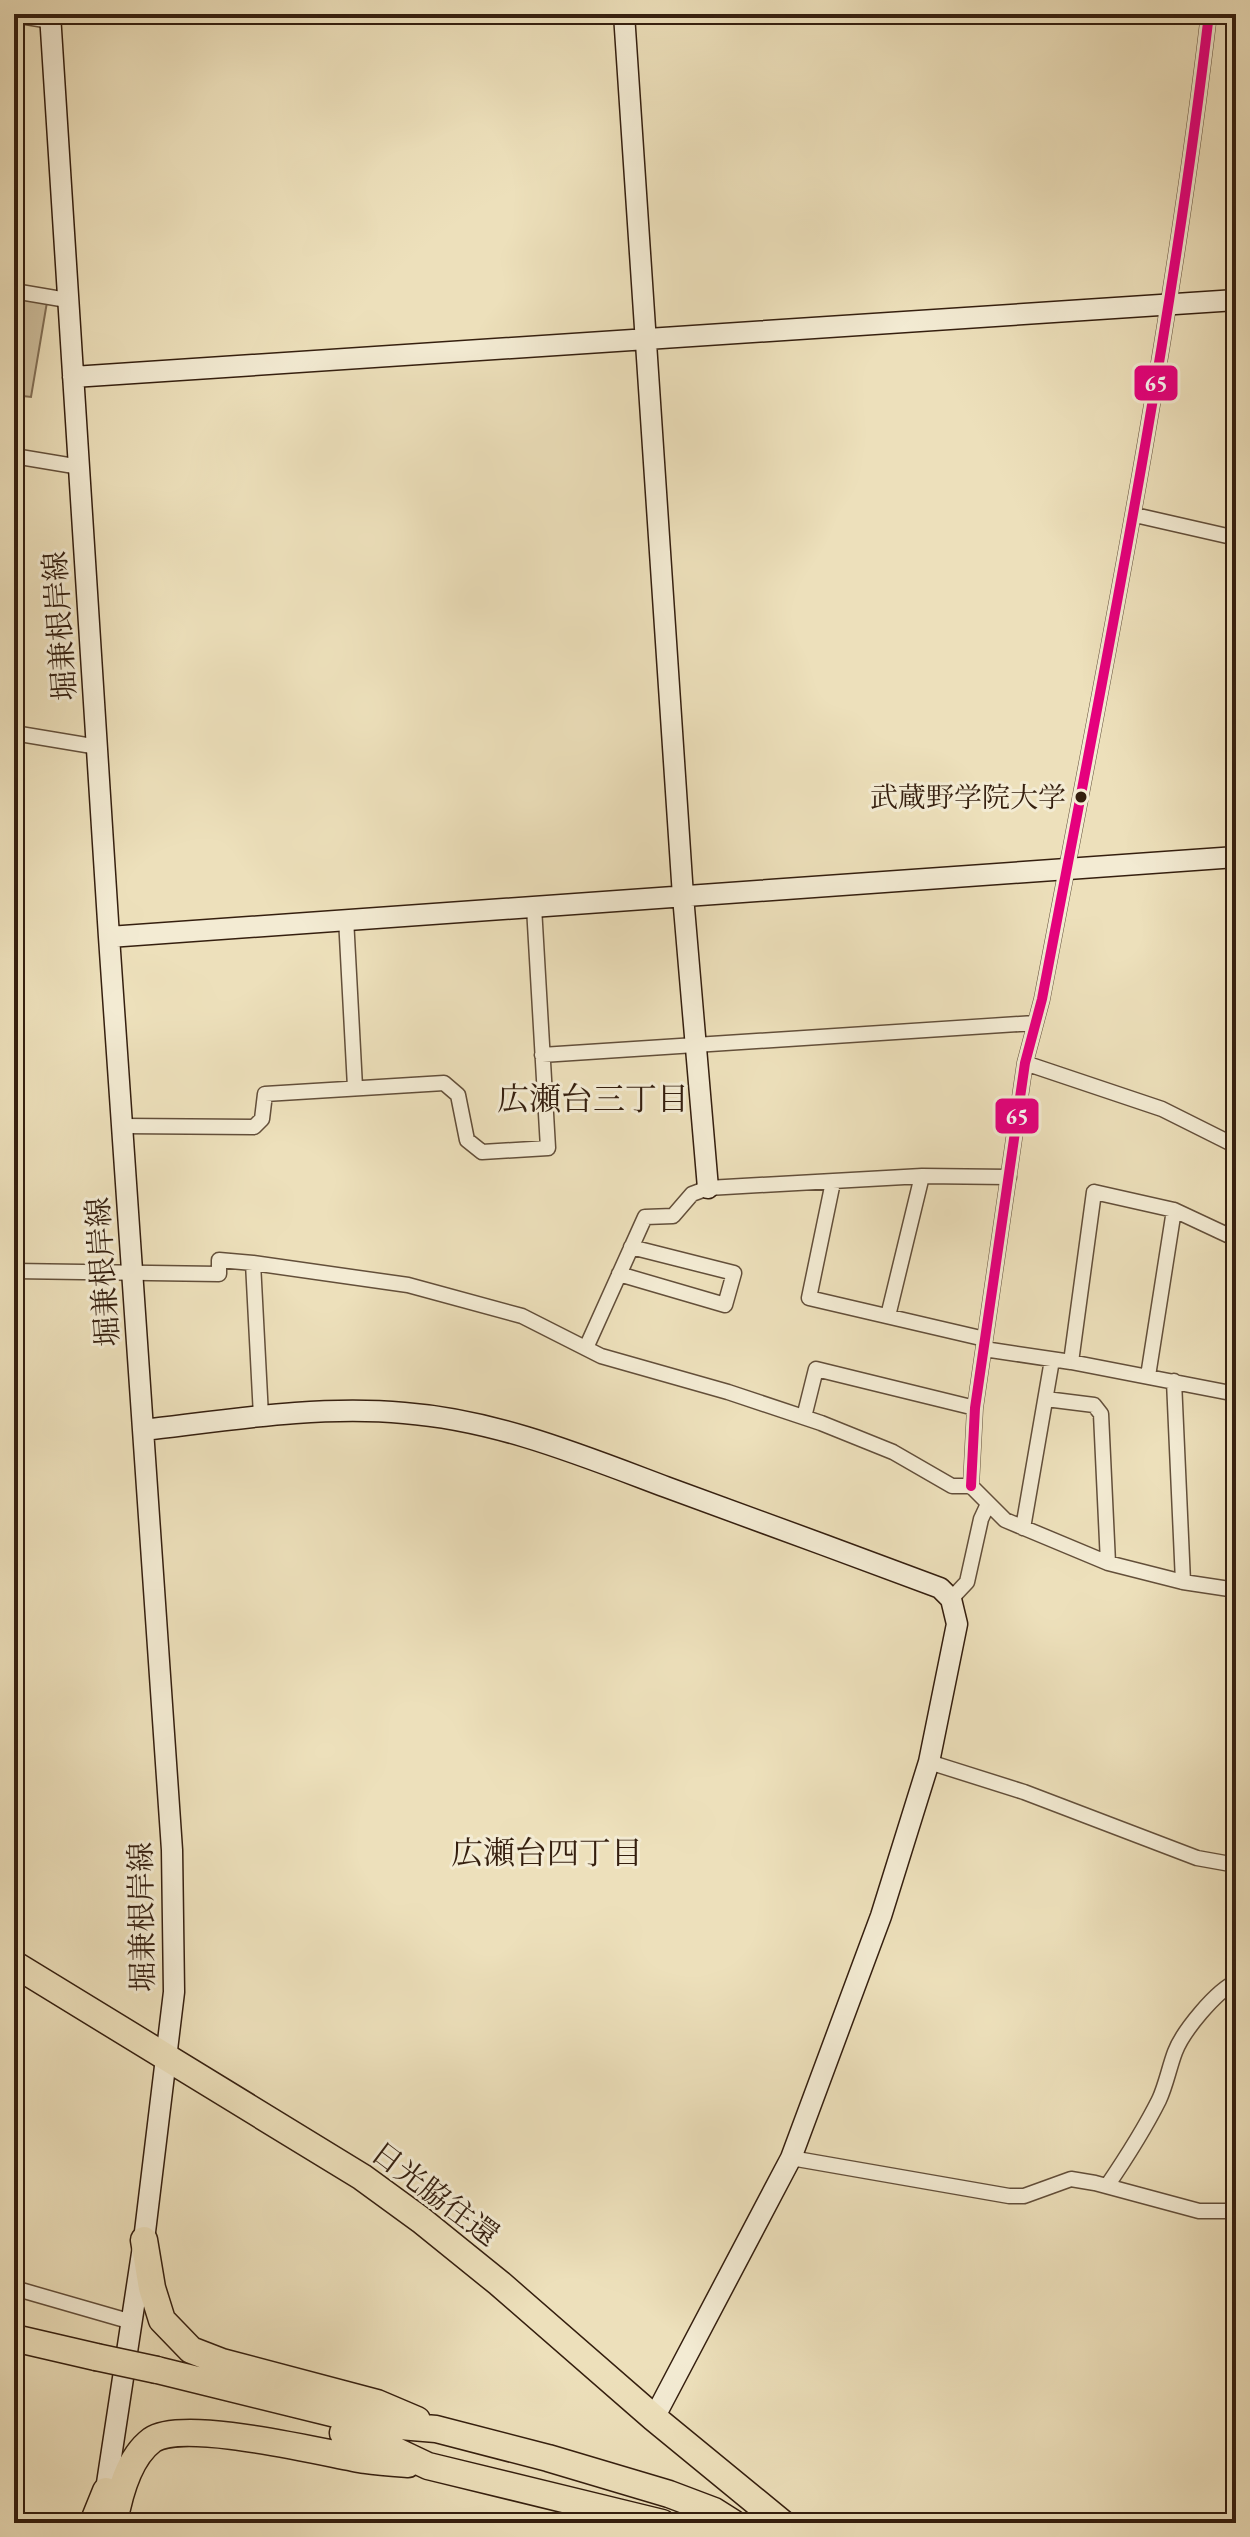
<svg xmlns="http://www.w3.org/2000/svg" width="1250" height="2537" font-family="'EB Garamond','Noto Serif JP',serif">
<rect width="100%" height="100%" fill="#ede0bb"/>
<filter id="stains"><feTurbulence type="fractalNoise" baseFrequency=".0025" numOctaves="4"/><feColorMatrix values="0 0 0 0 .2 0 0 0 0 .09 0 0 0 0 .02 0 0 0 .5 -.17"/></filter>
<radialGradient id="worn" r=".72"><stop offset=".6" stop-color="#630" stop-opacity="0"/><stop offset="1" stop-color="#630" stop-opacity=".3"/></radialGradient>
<path fill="#cebf9e" stroke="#826f56" stroke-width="2" d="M14 296 47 302 31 397 14 395Z"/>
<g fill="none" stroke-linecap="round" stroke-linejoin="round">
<g stroke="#634f3a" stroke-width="17">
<path id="street" d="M14 15 51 21
M14 291 67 300
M14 456 80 467
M1135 515 1236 538
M14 733 98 747
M346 918 355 1087
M542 1055 1035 1023
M1025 1063 1162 1109 1236 1146
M123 1126 254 1127 262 1119 265 1094 444 1083 458 1095 467 1140 482 1152 548 1148 534 907
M833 1182 809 1298 985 1339
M253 1263 408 1285 522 1316 601 1356 728 1392 821 1423 893 1452 952 1486H971L1005 1520 1108 1563 1183 1582 1236 1590
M14 1271 219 1274V1260L253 1263 261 1416
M619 1274 725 1305 734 1273 631 1247
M888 1316 922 1176
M586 1348 645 1217 673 1216 692 1194 708 1188 922 1176 1009 1177
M984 1349 1071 1362 1236 1394
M1071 1362 1094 1192 1174 1210 1236 1239
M1148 1376 1174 1210
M1174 1381 1183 1582
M1046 1399 1094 1405 1101 1414 1108 1563
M804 1417 816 1369 975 1408
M971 1486 975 1408 1025 1063 1042 999C1104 672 1170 345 1209 14
M1023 1528 1052 1360
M951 1599 967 1582 981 1519 988 1504
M929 1762 1024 1792 1197 1858 1236 1865
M791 2158 1009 2196H1024L1071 2179 1095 2183 1199 2211H1236
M1107 2186C1126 2158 1144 2130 1159 2100 1166 2085 1169 2068 1175 2052 1183 2031 1216 1991 1236 1982
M14 2288 132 2322"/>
</g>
<g stroke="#351f0f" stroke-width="23">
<path id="secondary" d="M50 14 109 937 172 1850 174 1992 144 2240 104 2503
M624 14 683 896 708 1188
M73 377 1236 300
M109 937 1236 857
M144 1430C229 1420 318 1405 404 1413 496 1420 581 1455 666 1487 757 1520 849 1554 940 1588L951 1599 957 1624 929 1762 881 1916 791 2158 654 2418"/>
</g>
<g stroke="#351f0f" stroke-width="29">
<path id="highway" d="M14 1964 362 2177 421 2220 499 2283 654 2418 782 2523
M144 2240 152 2288 162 2320 191 2350 222 2362 377 2403 417 2420
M14 2338 96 2357
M157 2370 376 2424 436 2429 548 2458 669 2494 714 2511 733 2523
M343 2433 371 2439 428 2466 662 2523
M93 2523 106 2491
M114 2523C119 2495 128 2458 152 2440 183 2418 324 2453 365 2460 379 2462 394 2463 408 2464"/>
</g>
<use href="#street" stroke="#f3ebd3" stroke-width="14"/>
<use href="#secondary" stroke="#f3ebd3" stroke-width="20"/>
<use href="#highway" stroke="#ede0bb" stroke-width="26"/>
<g stroke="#351f0f" stroke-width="29" stroke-linecap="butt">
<path id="highway-bridge" d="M96 2357 157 2370"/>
</g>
<use href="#highway-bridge" stroke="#ede0bb" stroke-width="26"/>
<g stroke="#f3ebd3" stroke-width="16">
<path id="bus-1" d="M971 1486 975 1408 1025 1063 1042 999C1104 672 1170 345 1209 14"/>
</g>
<use href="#bus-1" stroke="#e5007d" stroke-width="10"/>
</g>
<circle fill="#351f0f" stroke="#f3ebd3" stroke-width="3" cx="1081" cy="797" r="7"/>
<g text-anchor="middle" stroke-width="6" stroke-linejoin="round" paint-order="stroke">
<g font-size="28" fill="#351f0f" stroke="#f3ebd3" text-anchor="end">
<text x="1066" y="807">武蔵野学院大学</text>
</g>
<g font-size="30" fill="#351f0f" stroke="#f3ebd3">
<text transform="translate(60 626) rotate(-94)" y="10">堀兼根岸線</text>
<text transform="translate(103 1272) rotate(-94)" y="10">堀兼根岸線</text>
<text transform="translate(142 1917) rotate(-91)" y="10">堀兼根岸線</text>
<text transform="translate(435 2194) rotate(37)" y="10">日光脇往還</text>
</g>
<g font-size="32" fill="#351f0f" stroke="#f3ebd3">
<text x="593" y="1110">広瀬台三丁目</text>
<text x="547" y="1864">広瀬台四丁目</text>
</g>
</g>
<g stroke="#f3ebd3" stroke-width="3">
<rect x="1133" y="364" width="46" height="38" rx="8" fill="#e5007d"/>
<rect x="994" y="1097" width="46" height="38" rx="8" fill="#e5007d"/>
</g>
<g font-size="22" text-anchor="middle" font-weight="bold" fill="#fff">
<text x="1156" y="391">65</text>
<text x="1017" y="1124">65</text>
</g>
<rect width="1250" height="2537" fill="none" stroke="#ede0bb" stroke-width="48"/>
<rect x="16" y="16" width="1218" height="2505" fill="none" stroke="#351f0f" stroke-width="4"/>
<rect x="24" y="24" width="1202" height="2489" fill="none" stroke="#351f0f" stroke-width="2"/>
<rect width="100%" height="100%" filter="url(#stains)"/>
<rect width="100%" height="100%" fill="url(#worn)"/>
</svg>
